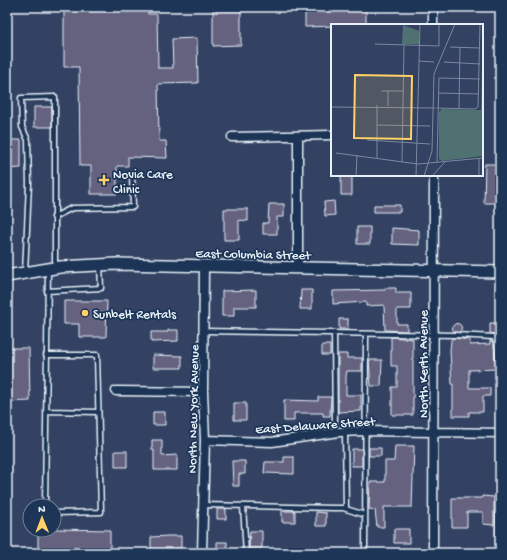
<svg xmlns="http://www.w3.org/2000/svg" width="507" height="560" font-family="'Gochi Hand',sans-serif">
<rect width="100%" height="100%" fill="#334263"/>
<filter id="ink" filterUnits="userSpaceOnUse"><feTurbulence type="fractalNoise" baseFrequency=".025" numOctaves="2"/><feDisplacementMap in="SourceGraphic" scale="8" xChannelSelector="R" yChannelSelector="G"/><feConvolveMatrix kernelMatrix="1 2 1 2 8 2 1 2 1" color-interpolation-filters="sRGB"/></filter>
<g filter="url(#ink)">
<path fill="#656280" stroke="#e8f1f8" d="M64 7H147L148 14H157L158 68H173L172 39 197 38 198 83 158 84 159 141H166L167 158 128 157V166H117V194H91V166H80L79 67H64Z
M213 7H241V45L213 46Z
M305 7H366V25L305 27Z
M34 107H52V127H34Z
M7 140H21V168L7 169Z
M485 164H500V203H484Z
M341 175H352V195H341Z
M334 201 335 215 325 216 324 202Z
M269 204H284V217H277V234H263V223H268Z
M374 205H400V212H374Z
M224 209H248V221L239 220V240H224Z
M357 227H370V244H357Z
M392 228 419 230V245L392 244Z
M385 288H396V293H411V309H397V324H407V331L385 330 384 305 366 306V302L333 304V291L385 290Z
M256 290V307H234V316H222V291Z
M301 290H312V309H300Z
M64 301H107L106 337H79V324H64Z
M339 319H348V329H339Z
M490 323H500V340L496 334 490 333Z
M452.5 328a4.5 4.5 0 1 1 9 0a4.5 4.5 0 1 1-9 0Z
M168 330H178V341L151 342V332H168Z
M391 337 413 339V415H392V387H397V366H391Z
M453 338 470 340V345L490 344V340L494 344 496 369 469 370V388H490V396H483V412H469V416H453V384H452L450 351 451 340Z
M322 345H330V355H322Z
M7 348H29L30 401 7 402Z
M338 354H347V358H362V371H347L346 376V395H361V411L338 412Z
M153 355 182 356V368H153Z
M369 360H382L381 386H371Z
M318 397H331L330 416H323V413H294V421H284V400L318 401Z
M234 403H246V420H234Z
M153 412H165V425H153Z
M152 440H162V456L177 455V470H154V450H152Z
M395 446H414L412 507H384V527H377L375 510 369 509 370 482H385V461H394Z
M369 448H381V456H369Z
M352 449H362V466H352Z
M115 451H127V467H115Z
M284 457H294V474L264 473 265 462H284Z
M232 461H245V474H239V486H233Z
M482 496 494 497V525L483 524V512H467V527H452V498H482Z
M217 509H226V519H217Z
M282 511H295V522H282Z
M316 512 326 513V526H316Z
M54 529 110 530V553L38 552V530Z
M394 529H409V543H394Z
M250 531H262V548H249Z
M169 536H181V548L151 549V537Z
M217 542H227V553H217Z"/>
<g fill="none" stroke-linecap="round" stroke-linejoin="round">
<g stroke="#e8f1f8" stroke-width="7">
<path id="service" d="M54 217 72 208 133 207 132 174
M25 273 29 184 28 140 22 127 21 98 55 97V268
M47 291 101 288 100 265
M204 331 455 335 494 337 497 343 499 366V553
M334 333 335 432
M46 355H97L101 512 54 513
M46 411 98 412
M345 432 346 509
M202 505 333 508H343L365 515
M45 506 48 270
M243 506 246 553
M365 553 366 334"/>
</g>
<g stroke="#e8f1f8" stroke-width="11">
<path id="minor" d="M433 7V25
M232 137 332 135
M298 268V136
M116 391 203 392
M205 440 272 442 339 432 366 431 500 433
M202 553 205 440 203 392 204 266
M433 553 434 175"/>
</g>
<g stroke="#e8f1f8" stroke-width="14">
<path id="secondary" d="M7 276 60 267 117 264 500 272"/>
</g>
<use href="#service" stroke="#1d3557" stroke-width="4"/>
<use href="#minor" stroke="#1d3557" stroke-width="8"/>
<use href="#secondary" stroke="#1d3557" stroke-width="11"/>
</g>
</g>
<g fill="#ffd166" stroke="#1d3557" stroke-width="1.5">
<path d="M102 174h4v4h4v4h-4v4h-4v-4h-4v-4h4z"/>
<circle cx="85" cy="313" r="4"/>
</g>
<g text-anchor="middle" stroke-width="3.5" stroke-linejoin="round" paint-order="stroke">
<g font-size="13" fill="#e8f1f8" stroke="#1d3557" text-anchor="start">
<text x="113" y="178">Novia Care<tspan x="113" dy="15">Clinic</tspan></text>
<text x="93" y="318">Sunbelt Rentals</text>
</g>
<g font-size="13" fill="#e8f1f8" stroke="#1d3557">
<text transform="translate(253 253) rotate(1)" y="5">East Columbia Street</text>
<text transform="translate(422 364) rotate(-90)" y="5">North Kerth Avenue</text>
<text transform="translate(192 409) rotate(-89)" y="5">North New York Avenue</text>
<text transform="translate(315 424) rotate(-4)" y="5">East Delaware Street</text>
</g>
</g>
<g transform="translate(331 24)">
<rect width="152" height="152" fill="#334263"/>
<path d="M152 0V132L111 137 108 135V88L111 85 150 86ZM72 1 88 7V20H71Z" fill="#507171"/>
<path fill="none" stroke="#7b889f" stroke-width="1" d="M44 20 108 22V0M119 23 149 24M88 37 103 38M113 38 149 40M50 67H73M107 69 148 70M57 82V67M0 83 104 84M105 84 144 85 147 83 149 0M128 85 129 23M46 101 99 102M36 116 99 120M5 129 87 140 152 134M46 134V81M71 138 73 21M106 139 108 54 149 55M25 152 26 131M85 152 89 0M93 152 101 127 103 50 124 0M101 152 114 138M148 152V135"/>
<path fill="#ffd166" fill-opacity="0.15" stroke="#ffd166" stroke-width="2" d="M24 51 81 52 80 115 23 114Z"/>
<rect width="152" height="152" fill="none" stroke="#e8f1f8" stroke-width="2"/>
</g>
<rect width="507" height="560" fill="none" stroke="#1d3557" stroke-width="24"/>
<rect x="12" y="12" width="483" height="536" fill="none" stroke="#e8f1f8" stroke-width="1.5" filter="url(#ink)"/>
<g transform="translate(42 518) rotate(359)"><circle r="19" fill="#1d3557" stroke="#6e8097"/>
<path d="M0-3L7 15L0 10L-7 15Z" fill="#ffd166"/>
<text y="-6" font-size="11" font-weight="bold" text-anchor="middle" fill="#e8f1f8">N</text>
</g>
</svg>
